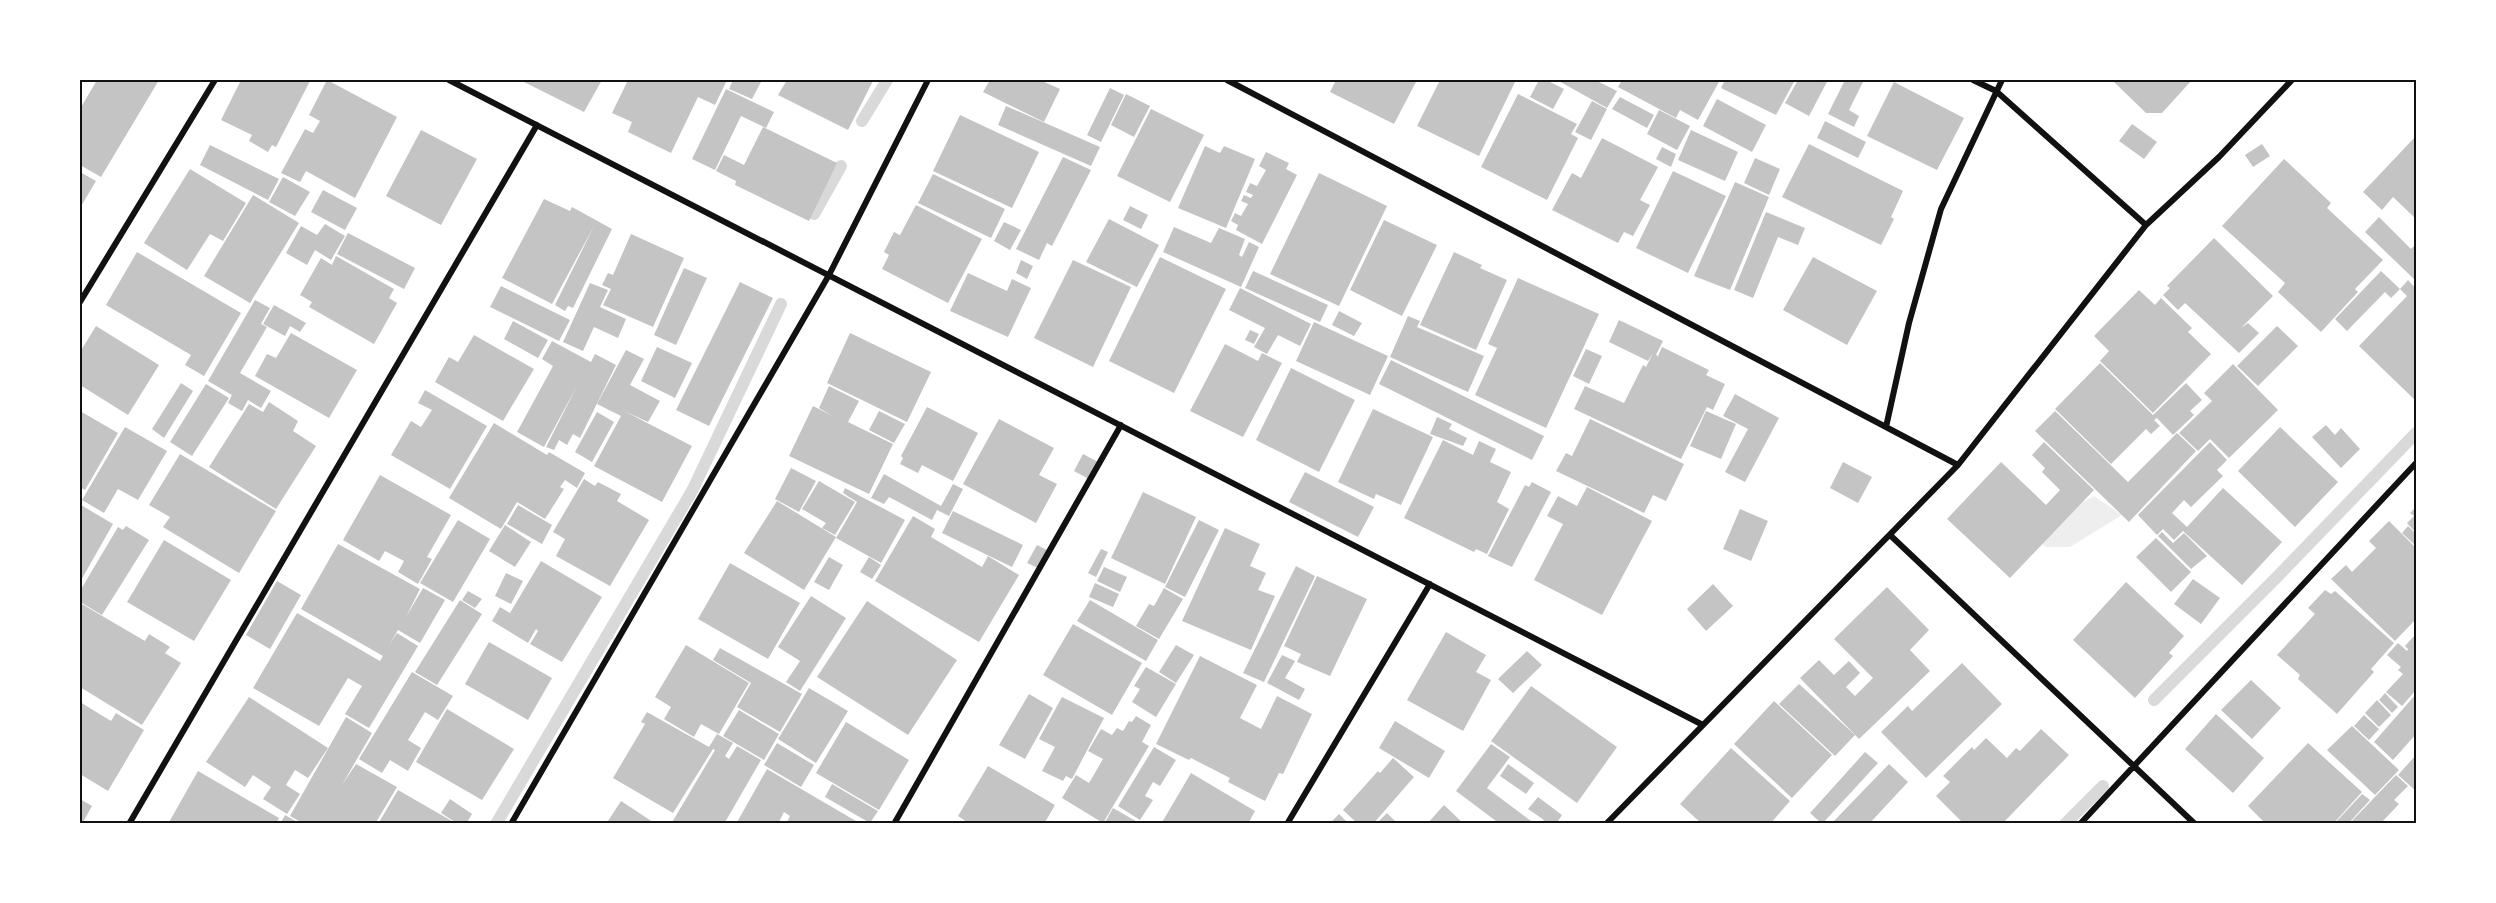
<svg xmlns="http://www.w3.org/2000/svg" width="2496" height="903" font-family="'Roboto Condensed',sans-serif">
<rect width="100%" height="100%" fill="#fff"/>
<path fill="#eee" d="M2094 496 2122 515 2070 547H2046L2028 530Z"/>
<g fill="none" stroke-linecap="round" stroke-linejoin="round">
<path stroke="#d9d9d9" stroke-width="12" d="M862 121 887 80
M814 214 841 166
M2154 700 2276 578 2416 433
M496 824 692 491 781 304
M2065 824 2103 786"/>
</g>
<path fill="#c4c4c4" d="M97 80H159L101 177 80 165V109Z
M241 80 310 81 276 147 272 145 268 152 249 141 252 135 221 120Z
M327 80 397 117 355 198 306 171 300 182 281 173 305 129 313 133 320 121 309 115Z
M520 80H602L584 112Z
M628 80H727L715 105 698 97 671 153 628 132 632 122 612 113Z
M733 80H762L752 99 729 89Z
M787 80H871L873 81 848 130 778 95Z
M990 80H1040L1060 89 1044 122 983 92Z
M1336 80H1417L1394 124 1330 92Z
M1440 80H1516L1479 156 1417 126Z
M1539 80H1546L1564 89 1553 109 1530 97Z
M1557 80H1595L1617 91 1607 108Z
M1618 80H1720L1698 120 1680 110 1676 118 1618 87 1621 82Z
M1725 80H1795L1776 115 1721 88Z
M1798 80H1828L1809 116 1785 103Z
M1845 80H1864L1849 110 1859 116 1854 127 1828 114Z
M2112 80H2192L2162 113H2146Z
M1894 82 1964 118 1937 170 1867 136Z
M1110 88 1124 95 1101 142 1087 135Z
M726 89 774 112 766 128 741 116 715 170 692 159Z
M1126 94 1150 106 1134 137 1111 125Z
M1518 94 1577 124 1571 134 1578 138 1547 200 1481 167Z
M1620 97 1654 115 1647 128 1612 109Z
M1717 99 1766 125 1752 152 1703 126Z
M1592 101 1607 109 1591 140 1575 132Z
M1006 106 1100 147 1091 166 998 125Z
M1151 109 1204 135 1170 202 1117 176Z
M1659 110 1690 126 1677 150 1647 134Z
M960 115 1039 152 1012 208 933 171Z
M1825 121 1866 142 1858 158 1817 138Z
M2132 124 2157 142 2144 159 2119 141Z
M763 127 837 163 809 221 735 185 736 181 716 171 724 155 744 165Z
M421 130 477 159 441 225 386 196Z
M1691 130 1738 152 1725 181 1678 160Z
M2416 136V219L2393 197 2382 210 2363 192Z
M1602 138 1658 167 1640 200 1650 205 1633 236 1624 232 1618 243 1552 210 1572 173 1581 178Z
M1809 144 1903 191 1891 217 1894 219 1881 245 1782 197Z
M2262 144 2270 156 2253 167 2245 155Z
M210 145 279 179 268 200 200 165Z
M1205 146 1220 153 1224 146 1255 159 1226 228 1178 208Z
M1662 147 1676 154 1671 167 1656 159Z
M1266 152 1289 163 1286 169 1297 175 1262 244 1236 230 1238 225 1231 221 1235 213 1241 216 1248 204 1241 201 1244 195 1251 198 1253 195 1246 192 1250 183 1257 186 1266 170 1259 166Z
M1063 157 1091 170 1052 246 1047 243 1039 260 1016 249Z
M1755 158 1780 169 1769 195 1744 183Z
M2284 159 2331 203 2327 208 2383 260 2355 289 2358 292 2321 332 2278 292 2285 283 2222 226Z
M190 169 246 203 223 241 210 234 187 270 144 243Z
M1673 171 1726 196 1688 273 1636 248Z
M80 172 96 181 80 208Z
M1319 173 1387 206 1339 306 1270 274Z
M933 174 1005 209 991 238 918 203Z
M283 177 310 192 295 216 269 202Z
M1735 182 1769 197 1730 290 1694 276Z
M323 190 357 208 345 230 311 212Z
M253 195 299 223 250 303 204 276Z
M544 199 570 211 572 207 612 229 573 308 568 306 565 311 555 305 594 226 552 304 502 278Z
M916 205 982 239 948 303 882 269 889 255 884 252 894 232 900 235Z
M1130 206 1148 215 1141 229 1123 220Z
M1766 212 1805 228 1798 245 1778 237 1753 298 1734 290Z
M2379 217 2411 249 2416 244 2415 280 2365 232Z
M1109 219 1159 245 1137 287 1086 262Z
M1384 220 1437 245 1402 316 1350 290Z
M1004 222 1021 230 1010 250 994 241Z
M325 224 345 236 331 260 315 250 307 265 286 253 301 226 317 235Z
M1174 227 1211 243 1219 228 1245 239 1239 255 1242 257 1249 242 1259 247 1241 287 1163 252Z
M348 233 415 268 404 289 337 254Z
M631 234 684 258 653 327 603 305 611 289 602 285 608 273 613 275Z
M2214 238 2273 296 2241 328 2248 323 2259 333 2239 353 2185 303 2178 310 2163 295 2170 288 2167 286Z
M137 252 241 313 204 376 185 365 191 355 106 305Z
M1454 252 1482 265 1480 268 1507 280 1476 350 1420 325Z
M336 256 394 289 389 298 397 303 374 344 309 307 312 302 300 295 321 258 332 265Z
M1160 257 1226 289 1174 393 1109 361Z
M1813 257 1877 291 1847 345 1783 310Z
M1021 260 1033 266 1027 279 1016 273Z
M1073 260 1131 287 1093 367 1034 338Z
M684 268 707 278 676 345 654 335Z
M1253 271 1328 305 1320 322 1245 288Z
M2381 271 2400 289 2391 298 2385 292 2347 331 2335 319Z
M968 273 1007 291 1012 279 1031 288 1008 337 950 311Z
M1518 278 1599 314 1546 428 1475 395 1497 348 1488 344Z
M2408 280 2416 289V401L2359 346 2407 296 2400 289Z
M740 282 773 298 709 426 676 410Z
M590 283 608 290 600 307 626 319 618 338 594 327 583 351 563 342Z
M501 286 570 320 559 341 490 307Z
M1240 288 1311 324 1300 346 1278 335 1267 354 1254 347 1265 328 1229 310Z
M2139 290 2155 305 2161 298 2192 328 2188 332 2211 354 2153 413 2100 361 2109 351 2094 336Z
M255 300 270 308 261 324 267 327 240 373 271 391 261 408 248 400 242 411 228 403 232 395 208 381Z
M274 305 306 323 300 332 290 326 285 336 263 324Z
M1339 311 1362 323 1354 336 1332 325Z
M1408 316 1420 321 1417 327 1484 356 1468 392 1390 357Z
M1619 320 1663 341 1656 355 1658 356 1662 347 1709 370 1706 375 1725 384 1713 410 1707 407 1681 459 1574 409 1585 386 1624 403 1643 365 1646 367 1653 353 1648 361 1609 342Z
M513 321 548 340 538 358 504 339Z
M1314 322 1388 356 1370 395 1296 361Z
M96 326 159 365 128 415 80 385V352Z
M2277 326 2298 346 2258 386 2237 366Z
M1250 330 1259 334 1254 344 1245 340Z
M291 333 357 370 329 418 255 376 267 354 276 358Z
M850 333 931 372 907 422 827 383Z
M474 335 534 369 503 421 435 382 449 357 458 362Z
M552 341 591 362 595 354 616 365 580 438 573 434 567 445 559 440 554 450 546 447 578 384 544 447 517 432 553 366 542 359Z
M1225 344 1258 361 1262 353 1282 363 1243 437 1190 411Z
M657 347 692 363 675 398 641 381Z
M1586 349 1602 356 1589 384 1573 376Z
M626 350 644 359 630 385 660 401 648 422 624 411 692 446 662 502 594 466 621 416 597 404Z
M1391 360 1544 436 1532 460 1379 384Z
M2100 363 2153 415 2186 383 2202 400 2190 411 2194 415 2173 435 2157 418 2154 420 2160 426 2151 434 2146 429 2111 464 2055 409Z
M2233 364 2278 410 2229 458 2210 439 2198 451 2179 433 2212 401 2204 393Z
M1291 368 1355 400 1319 472 1256 440Z
M181 383 193 391 164 438 152 429Z
M206 384 229 398 192 456 170 442Z
M829 386 859 401 848 422 893 444 869 494 789 456 813 406 833 416 819 408Z
M425 390 487 426 450 489 391 455 411 421 421 427 432 410 418 403Z
M1735 394 1779 418 1745 482 1725 472 1748 429 1723 416Z
M269 402 298 421 293 431 316 446 276 509 209 467 249 404 263 412Z
M927 407 978 433 953 481 922 465 918 473 900 464 903 458 901 456Z
M1373 409 1433 437 1401 505 1376 494 1374 499 1338 482Z
M80 411 118 433 85 490 80 487Z
M879 411 905 424 894 443 869 430Z
M1706 411 1736 424 1721 459 1690 446Z
M2055 411 2128 482 2177 433 2196 451 2129 522 2035 431Z
M597 412 614 422 592 462 575 452Z
M1437 417 1452 424 1449 429 1467 438 1463 446 1430 434Z
M999 419 1054 448 1039 475 1057 484 1036 523 963 484Z
M1590 419 1684 464 1666 501 1653 495 1644 513 1556 471 1566 453 1572 456Z
M494 423 547 455 549 452 585 473 577 488 565 480 560 487 564 489 545 519 517 502 501 529 449 498Z
M2326 425 2335 435 2341 428 2360 449 2341 468 2312 437Z
M125 427 167 451 138 500 118 489 104 513 82 500Z
M2280 427 2338 482 2295 527 2238 471Z
M1443 440 1473 455 1479 441 1496 449 1490 462 1511 472 1497 502 1509 509 1487 554 1476 549 1474 552 1404 518Z
M2044 442 2094 490 2010 578 1947 519 2001 462 2046 505 2060 490 2042 472 2045 468 2032 455Z
M2210 442 2227 460 2217 470 2223 476 2191 507 2184 500 2172 513 2187 527 2223 488 2282 542 2242 585 2183 531 2174 540 2163 529 2157 535 2138 515Z
M180 454 276 511 239 573 163 527 170 517 149 505Z
M1083 454 1098 462 1089 479 1074 471Z
M1843 462 1872 477 1858 503 1830 488Z
M791 468 816 481 799 512 775 499Z
M1305 472 1374 507 1358 537 1289 502Z
M884 474 941 506 953 484 963 489 949 516 937 510 932 520 889 497 884 504 871 498Z
M380 475 451 515 427 557 432 559 418 584 398 572 404 561 385 551 379 561 343 540Z
M584 479 595 486 598 482 621 494 617 501 649 520 610 586 556 556 565 539 553 532Z
M819 481 855 502 835 535 822 528 826 523 802 509Z
M1532 482 1551 492 1512 567 1488 556 1525 485 1529 487Z
M1587 487 1652 521 1602 615 1534 580 1563 524 1547 516 1558 496 1577 506Z
M845 488 905 520 881 563 836 538 857 502 843 493Z
M1143 492 1196 517 1165 584 1111 558Z
M777 501 836 537 804 590 744 553Z
M81 505 113 524 80 582V507Z
M518 505 552 525 542 544 507 524Z
M2416 507V533L2407 523 2414 516 2410 513Z
M1740 509 1768 521 1751 561 1723 549Z
M953 511 1023 545 1012 567 942 533Z
M913 516 935 529 931 537 982 567 988 556 1019 575 979 642 875 581Z
M458 520 490 539 453 602 420 583Z
M1199 520 1219 530 1185 597 1165 587Z
M2389 521 2416 548V619L2395 641 2331 579 2346 565 2352 572 2376 548 2369 541Z
M505 525 531 542 515 567 489 551Z
M126 526 149 540 102 615 80 602V591L118 527 123 530Z
M2408 526 2416 534V546L2402 533Z
M1225 528 1260 544 1250 566 1266 573 1258 590 1275 596 1251 650 1182 621Z
M2162 532 2173 543 2184 533 2207 556 2191 569 2158 536Z
M2156 538 2191 572 2171 592 2136 557Z
M164 540 231 580 194 641 127 602Z
M338 544 420 589 406 617 423 588 445 600 420 643 398 630 389 645 397 633 418 646 369 728 345 714 362 686 348 678 319 726 253 688 297 613 380 661 383 656 301 609Z
M1037 545 1047 550 1038 568 1027 563Z
M1101 549 1108 552 1096 577 1088 573Z
M829 557 843 565 829 590 814 582Z
M869 557 881 565 872 579 860 572Z
M541 561 602 597 562 662 530 644 538 631 536 629 528 643 492 621 500 607 510 613Z
M730 563 800 603 768 659 698 619Z
M1296 566 1315 576 1264 682 1243 673Z
M1104 567 1127 577 1120 592 1097 581Z
M506 573 523 581 511 604 495 596Z
M1317 576 1367 599 1330 676 1297 662 1301 654 1284 646Z
M2193 579 2220 598 2201 624 2174 604Z
M277 581 301 595 270 649 246 635Z
M2126 582 2184 636 2169 653 2173 656 2135 698 2073 640Z
M1095 583 1119 594 1113 607 1089 597Z
M1713 584 1733 606 1706 631 1687 609Z
M1887 587 1929 630 1910 650 1930 671 1859 739 1800 678 1819 660 1834 675 1849 661 1860 673 1846 687 1855 696 1873 678 1834 639Z
M1164 588 1183 599 1159 639 1136 626 1149 604 1154 606Z
M2325 590 2331 594 2335 591 2394 643 2371 669 2374 672 2337 714 2298 679 2300 675 2277 655 2315 614 2308 608Z
M468 591 482 599 475 608 462 600Z
M811 596 846 618 800 691 786 682 800 661 778 647Z
M460 600 482 614 437 685 415 672Z
M1090 600 1158 640 1146 661 1077 621Z
M867 601 957 660 908 735 817 677Z
M80 603 145 641 149 634 170 647 165 653 181 663 142 725 80 687Z
M1073 624 1142 663 1112 715 1043 675Z
M1446 632 1486 655 1476 672 1491 680 1463 731 1407 700Z
M2414 636 2416 638V690L2402 706 2386 692 2403 674 2398 670 2401 667 2387 655 2398 643 2407 651 2408 649 2405 646Z
M489 642 552 678 528 720 465 684Z
M686 645 749 683 719 734 701 724 694 737 664 719 671 707 655 697Z
M1176 645 1194 655 1176 683 1159 672Z
M720 648 802 694 780 732 737 707 751 683 713 660Z
M1527 651 1542 665 1513 693 1498 679Z
M1282 655 1295 661 1285 678 1305 689 1299 700 1267 683Z
M1200 656 1257 685 1240 718 1261 729 1277 696 1312 714 1283 774 1279 773 1265 801 1228 782 1230 778 1191 758 1189 760 1156 744Z
M1962 663 2002 704 1926 778 1881 732 1908 706 1912 711Z
M1146 667 1176 684 1156 717 1132 702 1140 689 1134 686Z
M412 672 453 696 438 720 425 712 408 740 421 748 408 771 390 760 382 773 359 759Z
M2251 680 2281 708 2252 739 2221 710Z
M1799 684 1855 735 1835 756 1779 704Z
M1531 686 1617 747 1577 803 1491 741Z
M809 688 848 711 816 763 778 739Z
M2385 693 2398 707 2392 713 2379 700Z
M1029 694 1053 708 1025 759 999 745Z
M2416 694V734L2393 760 2374 742Z
M249 697 328 748 308 778 295 770 286 785 300 794 287 814 263 799 271 787 253 775 245 787 206 762Z
M1062 697 1104 718 1072 779 1066 776 1063 781 1042 771 1055 747 1039 739Z
M2377 700 2391 715 2379 727 2365 713Z
M1774 701 1832 755 1792 798 1734 744Z
M80 702 111 721 116 713 144 730 108 791 80 774Z
M447 709 514 749 482 800 416 762Z
M739 710 779 734 764 760 723 736Z
M647 712 709 747 717 734 733 743 725 756 729 759 737 746 761 760 724 824H671L715 750 713 749 673 813 613 778 645 724 641 722Z
M2216 714 2264 758 2233 793 2185 749Z
M2364 715 2379 729 2369 740 2354 726Z
M1136 716 1151 725 1142 742 1149 746 1103 823 1062 798 1076 775 1089 783 1103 759 1088 751 1101 729 1112 735 1117 728 1123 731 1129 721 1132 722Z
M346 717 372 733 342 785 356 764 397 787 375 824H304L290 816Z
M1395 721 1445 751 1429 778 1379 748Z
M846 722 909 760 879 810 816 773Z
M2352 726 2399 770 2375 795 2327 750Z
M2041 729 2069 755 2002 824H1964L1936 796 1950 782 1943 776 1972 747 1974 750 1986 738 2007 758 2016 748 2020 751Z
M777 743 814 765 801 787 764 765Z
M2308 743 2362 792 2333 824H2266L2248 806Z
M1491 744 1510 757 1487 788 1535 824H1500L1456 791Z
M1154 747 1176 760 1160 786 1153 782 1145 796 1153 800 1140 820 1118 806Z
M1731 748 1790 801 1770 824H1702L1680 804Z
M1865 752 1878 763 1822 824 1810 813Z
M2416 755V791L2398 775Z
M1393 758 1414 777 1373 824H1358L1343 810 1378 771 1380 773Z
M1508 764 1534 783 1526 794 1500 776Z
M1889 764 1908 782 1869 824H1831Z
M988 766 1055 805 1044 824H970L958 816Z
M767 769 861 824H786L790 816 784 812 778 824H736Z
M198 771 279 818 276 824H168Z
M1191 773 1255 811 1248 824H1161Z
M2396 775 2408 786 2394 800 2399 804 2380 824H2349Z
M832 784 878 811 870 823 825 797Z
M398 790 457 824H378Z
M2362 794 2370 800 2348 824H2334Z
M1538 797 1562 815 1556 824H1541L1544 820 1528 809Z
M80 799 92 806 82 824 80 822Z
M450 799 472 814 466 824H458L441 813Z
M621 801 656 824H606Z
M1444 805 1464 824H1427Z
M1113 808 1141 824H1104Z
M1387 813 1398 824H1376Z
M1339 814 1349 824H1329Z
M285 815 301 824H280Z"/>
<g fill="none" stroke-linecap="round" stroke-linejoin="round">
<path stroke="#111" stroke-width="6" d="M449 80 1703 725
M1227 80 1958 465
M1973 80 1996 91 2146 225
M80 302 215 80
M1886 427 1909 323 1941 209 2002 80
M1890 535 2195 824
M129 824 537 125
M511 824 829 275 928 80
M894 824 1121 425
M1287 824 1430 584
M1606 824 1958 465 2146 225 2219 157 2292 80
M2080 824 2416 463"/>
</g>
<rect width="2496" height="903" fill="none" stroke="#ffffff" stroke-width="162"/>
<rect x="81" y="81" width="2334" height="741" fill="none" stroke="#111" stroke-width="2"/>
</svg>
